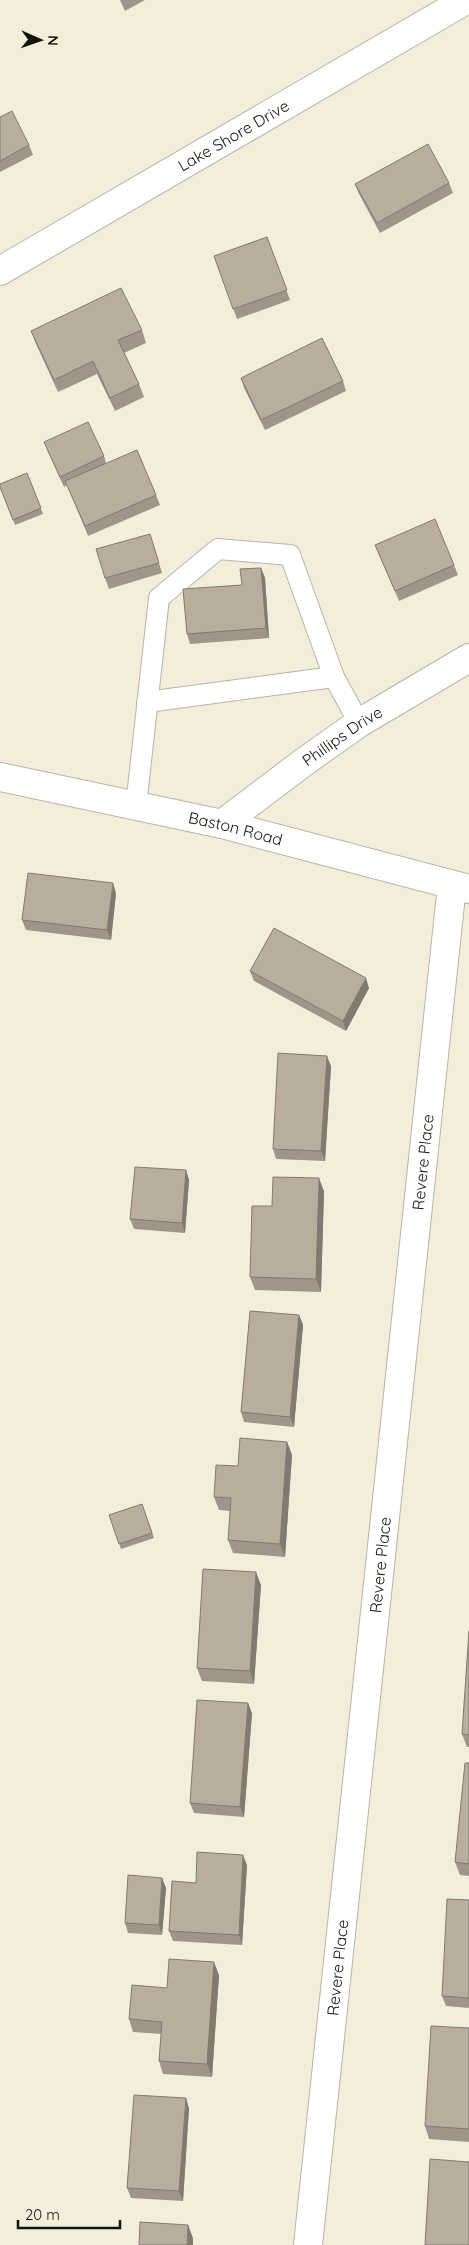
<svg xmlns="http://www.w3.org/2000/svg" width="469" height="2245" font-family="Quicksand,sans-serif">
<rect width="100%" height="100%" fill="#f3eedb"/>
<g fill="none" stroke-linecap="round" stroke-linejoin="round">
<g stroke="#bab5a3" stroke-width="22">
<path id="lane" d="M147 702 334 677
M136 806 159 598 218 549 290 555 334 677 359 723"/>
</g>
<g stroke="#bab5a3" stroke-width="30">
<g id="street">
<path id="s1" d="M0 271 466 0"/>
<path id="s2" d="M222 824 304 762 359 723 469 658"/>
<path id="s3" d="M308 2245 452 885"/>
</g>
</g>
<g stroke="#bab5a3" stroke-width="30">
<g id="secondary">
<path id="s4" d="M0 777 222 824 469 889"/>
</g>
</g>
<use href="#lane" stroke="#fff" stroke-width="20"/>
<use href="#street" stroke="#fff" stroke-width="28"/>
<use href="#secondary" stroke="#fff" stroke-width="28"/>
</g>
<path fill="#9f9688" d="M120 0H145L125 11Z
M0 117 29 145 33 155 0 172Z
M449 183 453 193 380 233 359 194 355 184Z
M267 237 290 300 237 319 214 256Z
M142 330 146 343 124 353 139 384 144 397 115 411 97 374 58 392 36 344 31 331Z
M241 378 343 381 346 391 265 430 244 388Z
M44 442 104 456 106 463 156 495 160 505 88 536 67 485 64 487 48 452Z
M27 473 43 514 15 525 1 490Z
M150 534 162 573 109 589 105 578Z
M375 545 454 565 458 575 399 601Z
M261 568 265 578 269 638 190 644 187 634Z
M116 893 111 940 26 930 22 920Z
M250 971 369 988 346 1031 254 981Z
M331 1066 325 1161 276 1159 273 1149Z
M186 1170 189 1180 185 1233 134 1229 130 1219Z
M324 1191 321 1292 255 1290 250 1277Z
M299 1315 303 1325 294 1427 244 1422 241 1412Z
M287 1442 292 1455 285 1557 233 1553 228 1540 230 1511 219 1510 214 1497 238 1466Z
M142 1504 154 1538 121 1549 109 1515Z
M261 1585 254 1684 202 1681 197 1668Z
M469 1631V1747H467L462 1734Z
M252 1713 244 1817 194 1813 190 1803Z
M469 1763V1876L460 1875 455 1862Z
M247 1865 242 1945 173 1941 169 1931 196 1883Z
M162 1878 166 1888 162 1935 128 1933 125 1923Z
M469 1900V2008L446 2006 442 1996Z
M219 1975 212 2077 163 2074 159 2061 161 2034 133 2032 129 2019 167 1988Z
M469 2028V2142L429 2139 425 2126Z
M189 2108 183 2201 131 2198 127 2188Z"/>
<path fill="#827a6f" d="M261 568 265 578 269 638 266 628Z
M113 883 116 893 111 940 107 930Z
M366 978 369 988 346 1031 343 1021Z
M327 1056 331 1066 325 1161 321 1151Z
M186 1170 189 1180 185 1233 182 1223Z
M319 1178 324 1191 321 1292 316 1279Z
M299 1315 303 1325 294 1427 290 1417Z
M287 1442 292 1455 285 1557 280 1544Z
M256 1572 261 1585 254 1684 250 1671Z
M248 1703 252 1713 244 1817 240 1807Z
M243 1855 247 1865 242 1945 239 1935Z
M162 1878 166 1888 162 1935 159 1925Z
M214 1962 219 1975 212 2077 207 2064Z
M186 2098 189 2108 183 2201 179 2191Z
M188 2225 193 2238V2245H187Z"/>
<path fill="#b9ae9e" stroke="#827a6f" d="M12 111 29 145 0 161V117Z
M428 144 449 183 377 223 355 184Z
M267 237 287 290 233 309 214 256Z
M121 288 142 330 118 340 139 384 110 398 93 361 54 380 31 331Z
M322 338 343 381 261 420 241 378Z
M88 422 104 456 60 477 44 442Z
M137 450 156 495 85 526 65 481Z
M27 473 41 508 13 520 0 487V484Z
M435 519 454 565 395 591 375 545Z
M150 534 159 563 105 578 96 549Z
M261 568 266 628 187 634 183 589 242 585 240 569Z
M28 873 113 883 107 930 22 920Z
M274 928 366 978 343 1021 250 971Z
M278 1053 327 1056 321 1151 273 1149Z
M135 1167 186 1170 182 1223 130 1219Z
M273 1177 319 1178 316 1279 250 1277 252 1206H272Z
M250 1311 299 1315 290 1417 241 1412Z
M240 1438 287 1442 280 1544 228 1540 231 1498 214 1497 216 1465 238 1466Z
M142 1504 152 1533 119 1544 109 1515Z
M203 1569 256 1572 250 1671 197 1668Z
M469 1631V1735L462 1734Z
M197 1700 248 1703 240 1807 190 1803Z
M465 1763H469V1864L455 1862Z
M197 1852 243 1855 239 1935 169 1931 172 1881 196 1883Z
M128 1875 162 1878 159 1925 125 1923Z
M447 1899 469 1900V1998L442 1996Z
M169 1959 214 1962 207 2064 159 2061 162 2022 129 2019 132 1985 167 1988Z
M431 2026 469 2028V2129L425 2126Z
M134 2095 186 2098 179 2191 127 2188Z
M430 2159 469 2162V2245H425Z
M140 2222 188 2225 187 2245H139Z"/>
<g text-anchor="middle" stroke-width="4" stroke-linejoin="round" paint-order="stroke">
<g font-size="16" fill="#13120b" stroke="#f3eedb">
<text dy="6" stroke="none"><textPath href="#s1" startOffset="270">Lake Shore Drive</textPath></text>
<text dy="6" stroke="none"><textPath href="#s2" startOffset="149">Phillips Drive</textPath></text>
<text dy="6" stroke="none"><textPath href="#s4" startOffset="241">Baston Road</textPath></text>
<text dy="6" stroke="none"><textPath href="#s3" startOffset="1089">Revere Place</textPath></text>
<text dy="6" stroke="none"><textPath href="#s3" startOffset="684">Revere Place</textPath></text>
<text dy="6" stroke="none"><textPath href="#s3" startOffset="279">Revere Place</textPath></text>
</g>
</g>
<g transform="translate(40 40) rotate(92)" stroke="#f3eedb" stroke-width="4" paint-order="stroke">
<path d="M0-4L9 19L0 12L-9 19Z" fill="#13120b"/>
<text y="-8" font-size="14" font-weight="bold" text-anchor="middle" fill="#13120b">N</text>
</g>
<path d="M18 2220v8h102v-8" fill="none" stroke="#13120b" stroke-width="2.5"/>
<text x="25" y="2220" font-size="15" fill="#13120b" stroke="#f3eedb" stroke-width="4" paint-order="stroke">20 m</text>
</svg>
